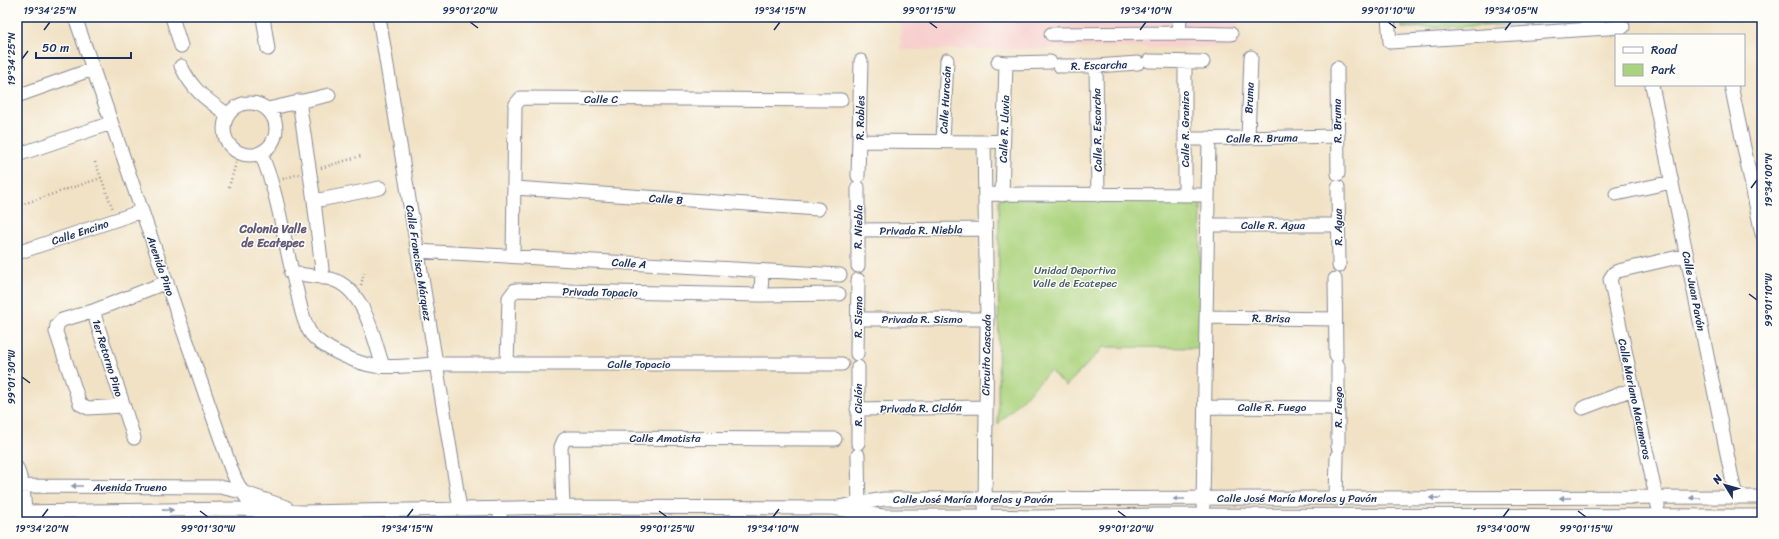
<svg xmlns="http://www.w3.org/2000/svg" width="1779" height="539" font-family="Sriracha,sans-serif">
<rect width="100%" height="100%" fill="#fdfcf7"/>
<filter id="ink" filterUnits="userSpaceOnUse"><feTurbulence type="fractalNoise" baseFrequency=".025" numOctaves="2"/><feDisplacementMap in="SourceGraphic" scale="8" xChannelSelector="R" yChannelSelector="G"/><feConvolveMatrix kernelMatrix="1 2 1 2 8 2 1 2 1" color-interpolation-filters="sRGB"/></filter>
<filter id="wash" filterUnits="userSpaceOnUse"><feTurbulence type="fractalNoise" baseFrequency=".012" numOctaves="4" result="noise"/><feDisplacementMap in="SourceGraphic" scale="16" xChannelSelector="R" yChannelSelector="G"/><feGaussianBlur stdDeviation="0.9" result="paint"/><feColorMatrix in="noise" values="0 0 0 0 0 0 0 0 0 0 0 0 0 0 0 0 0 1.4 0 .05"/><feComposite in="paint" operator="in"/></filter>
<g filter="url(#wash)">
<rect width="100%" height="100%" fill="#f1e2c5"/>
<path fill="#f7d0ce" d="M901 17H1238V47L900 50Z
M17 518 137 519 138 522H17Z"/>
<path fill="#abd37d" stroke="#63816e" d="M1402 17H1619V22L1402 28Z
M999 198 1201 201 1200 348 1104 347 1066 386 1050 371 998 424Z"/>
</g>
<g filter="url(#ink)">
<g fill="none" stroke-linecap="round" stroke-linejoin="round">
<g stroke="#868892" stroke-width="15">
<path id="minor" d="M75 17 231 469C239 490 252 509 271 522
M172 17 181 46
M263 17 268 49
M379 17 460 509
M1388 17 1390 42 1623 27
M1179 33 1231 34
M1051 34 1179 33 1180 17
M1149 61 1203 62
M998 62 1006 63 1050 62
M181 66C193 91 206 99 228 115
M1060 66H1096L1138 63
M1096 66 1098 195
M1337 68 1338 174
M1652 85 1736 498
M1731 85 1762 234
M17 96 93 69
M299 101 314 201 323 278
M224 129a26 26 0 1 1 52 0a26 26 0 1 1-52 0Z
M268 109 329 95
M1248 138 1251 57
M1185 139 1338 136
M860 141 984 142 1003 141
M943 141 947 60
M984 142 987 319 985 507
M261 154C280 197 284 246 297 291 300 305 303 322 311 334 322 348 358 364 375 366 395 368 416 365 436 364H842
M17 155 111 123
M858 176 861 61
M1338 187 1339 266
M515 188 818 209
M985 194 1208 195
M1616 194 1672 182
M1002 195 1006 63
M1185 195V63
M314 201 380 188
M1208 225H1338
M857 230 985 229
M417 251 840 275
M17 253 142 211
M513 256 515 107 516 104 521 98 841 100
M858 266V187
M291 273C304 275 318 276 331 279 365 289 373 337 383 366
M1335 279 1336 356
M761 295 762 271
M93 311 134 438
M1206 317 1335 319
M858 319H987
M857 354 858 280
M507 364 509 298 515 290 761 295 839 294
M1338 366V447
M123 406 88 408 80 404 56 332 57 325 62 320 93 311 167 282
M1206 407 1338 408
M1583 408 1633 389
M857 409 985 407
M858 443V367
M858 455 859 510
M17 468 23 486 25 512
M17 486 220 487 242 492 286 507
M1336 499 1337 456
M1203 506 1209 138
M1658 506 1610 279 1614 273 1618 271 1687 255
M563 507 561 447 564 440 567 438 835 439
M839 507 884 499 1762 497
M499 508 501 522
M17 512 237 509 303 512 563 507 833 508 883 516H985L1032 517 1160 515 1762 516"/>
</g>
<path stroke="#868892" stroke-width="2.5" stroke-dasharray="1 3" stroke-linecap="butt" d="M95 162 113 209
M321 168 361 156
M283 179 299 174
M229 187 239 153
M17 206 101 178
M295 234 305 231
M361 285 364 273"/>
<use href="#minor" stroke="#fff" stroke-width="13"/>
</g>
<defs><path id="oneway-solid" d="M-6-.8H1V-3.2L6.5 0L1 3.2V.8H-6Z"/></defs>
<g fill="#8d97ae">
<use href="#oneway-solid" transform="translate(77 486) rotate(-180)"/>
<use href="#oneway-solid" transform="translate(1435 498) rotate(180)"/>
<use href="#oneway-solid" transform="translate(1565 498) rotate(180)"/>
<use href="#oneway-solid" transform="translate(1695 498) rotate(-180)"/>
<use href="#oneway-solid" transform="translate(1179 499) rotate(-180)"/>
<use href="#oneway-solid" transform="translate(168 510) rotate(-1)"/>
</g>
</g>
<path fill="none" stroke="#1b2f5e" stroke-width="1.5" d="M470 22 478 28M929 22 937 28M1388 22 1396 28M44 30 50 22M774 30 780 22M1140 30 1146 22M1505 30 1511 22M22 59 28 51M1751 188 1757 180M1749 294 1757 300M22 377 30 383M200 511 208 517M659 511 667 517M1118 511 1126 517M1578 511 1586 517M42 517 48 509M407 517 413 509M773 517 779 509M1503 517 1509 509"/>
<g text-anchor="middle" stroke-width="3" stroke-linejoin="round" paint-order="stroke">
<g font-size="11" fill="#1b2f5e" stroke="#fdfcf7">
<text transform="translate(1099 65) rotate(-2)" y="4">R. Escarcha</text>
<text transform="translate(1249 98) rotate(-87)" y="4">Bruma</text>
<text x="601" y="103">Calle C</text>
<text transform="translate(945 100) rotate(-87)" y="4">Calle Huracán</text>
<text transform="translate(860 118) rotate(-89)" y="4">R. Robles</text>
<text transform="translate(1337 121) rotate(-91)" y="4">R. Bruma</text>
<text transform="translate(1004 129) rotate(-88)" y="4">Calle R. Lluvia</text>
<text transform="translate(1185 129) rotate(-90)" y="4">Calle R. Granizo</text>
<text transform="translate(1097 130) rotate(-91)" y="4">Calle R. Escarcha</text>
<text transform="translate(1262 138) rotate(-1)" y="4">Calle R. Bruma</text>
<text transform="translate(666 199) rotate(4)" y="4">Calle B</text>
<text x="1273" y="229">Calle R. Agua</text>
<text transform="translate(858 227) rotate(-89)" y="4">R. Niebla</text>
<text transform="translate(1338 227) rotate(-91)" y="4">R. Agua</text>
<text transform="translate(921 230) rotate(-1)" y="4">Privada R. Niebla</text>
<text transform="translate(80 232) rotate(-18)" y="4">Calle Encino</text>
<text transform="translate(419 263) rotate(81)" y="4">Calle Francisco Márquez</text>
<text transform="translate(629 263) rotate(4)" y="4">Calle A</text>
<text transform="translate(161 266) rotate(71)" y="4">Avenida Pino</text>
<text transform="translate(1694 291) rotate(79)" y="4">Calle Juan Pavón</text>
<text transform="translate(600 292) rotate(1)" y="4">Privada Topacio</text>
<text transform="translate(858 317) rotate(-89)" y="4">R. Sismo</text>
<text transform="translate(1271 318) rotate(1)" y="4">R. Brisa</text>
<text x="922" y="323">Privada R. Sismo</text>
<text transform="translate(986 355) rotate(-89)" y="4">Circuito Cascada</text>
<text transform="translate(108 358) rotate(73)" y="4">1er Retorno Pino</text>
<text x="639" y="368">Calle Topacio</text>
<text transform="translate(1635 399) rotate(78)" y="4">Calle Mariano Matamoros</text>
<text transform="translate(858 405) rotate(-90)" y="4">R. Ciclón</text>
<text x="1272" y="411">Calle R. Fuego</text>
<text transform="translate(1338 407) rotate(-90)" y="4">R. Fuego</text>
<text transform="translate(921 408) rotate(-1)" y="4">Privada R. Ciclón</text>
<text x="665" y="442">Calle Amatista</text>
<text x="130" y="491">Avenida Trueno</text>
<text x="1297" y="502">Calle José María Morelos y Pavón</text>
<text x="973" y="503">Calle José María Morelos y Pavón</text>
</g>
<g font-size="11" fill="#466067" stroke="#fdfcf7">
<text x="1075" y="274">Unidad Deportiva<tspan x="1075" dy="13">Valle de Ecatepec</tspan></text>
</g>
<g font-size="12" font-weight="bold" fill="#635b78" stroke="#fdfcf7">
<text x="273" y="233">Colonia Valle<tspan x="273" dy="14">de Ecatepec</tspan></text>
</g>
</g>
<rect width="1779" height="539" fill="none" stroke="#fdfcf7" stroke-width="44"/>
<rect x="1615" y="34" width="130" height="52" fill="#fdfcf7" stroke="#a3aaba"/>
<rect x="1623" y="47" width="20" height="6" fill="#ffffff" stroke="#a3aaba"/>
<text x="1651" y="54" font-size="12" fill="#1b2f5e">Road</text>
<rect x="1623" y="64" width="20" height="12" fill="#abd37d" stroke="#a3aaba"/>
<text x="1651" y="74" font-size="12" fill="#1b2f5e">Park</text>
<g transform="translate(1725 485) rotate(307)" stroke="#fdfcf7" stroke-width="3" paint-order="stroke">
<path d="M0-3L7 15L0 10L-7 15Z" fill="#1b2f5e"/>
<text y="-6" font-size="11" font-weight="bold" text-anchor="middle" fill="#1b2f5e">N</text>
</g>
<path d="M36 52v6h95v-6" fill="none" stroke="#1b2f5e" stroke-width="2"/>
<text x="42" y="52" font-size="12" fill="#1b2f5e" stroke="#fdfcf7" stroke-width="3" paint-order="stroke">50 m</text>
<rect x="22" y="22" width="1735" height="495" fill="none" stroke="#1b2f5e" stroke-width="1.5"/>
<g font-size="10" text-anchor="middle" fill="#1b2f5e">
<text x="50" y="14">19°34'25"N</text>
<text x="470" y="14">99°01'20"W</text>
<text x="780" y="14">19°34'15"N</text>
<text x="929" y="14">99°01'15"W</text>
<text x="1146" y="14">19°34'10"N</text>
<text x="1388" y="14">99°01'10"W</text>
<text x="1511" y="14">19°34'05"N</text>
<text transform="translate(11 59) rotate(-90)" y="4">19°34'25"N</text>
<text transform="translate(1768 180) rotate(-90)" y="4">19°34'00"N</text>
<text transform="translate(1768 300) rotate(-90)" y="4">99°01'10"W</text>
<text transform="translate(11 377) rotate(-90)" y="4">99°01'30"W</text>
<text x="42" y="532">19°34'20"N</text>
<text x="208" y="532">99°01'30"W</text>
<text x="407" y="532">19°34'15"N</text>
<text x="667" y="532">99°01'25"W</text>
<text x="773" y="532">19°34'10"N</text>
<text x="1126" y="532">99°01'20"W</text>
<text x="1503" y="532">19°34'00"N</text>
<text x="1586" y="532">99°01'15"W</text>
</g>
</svg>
